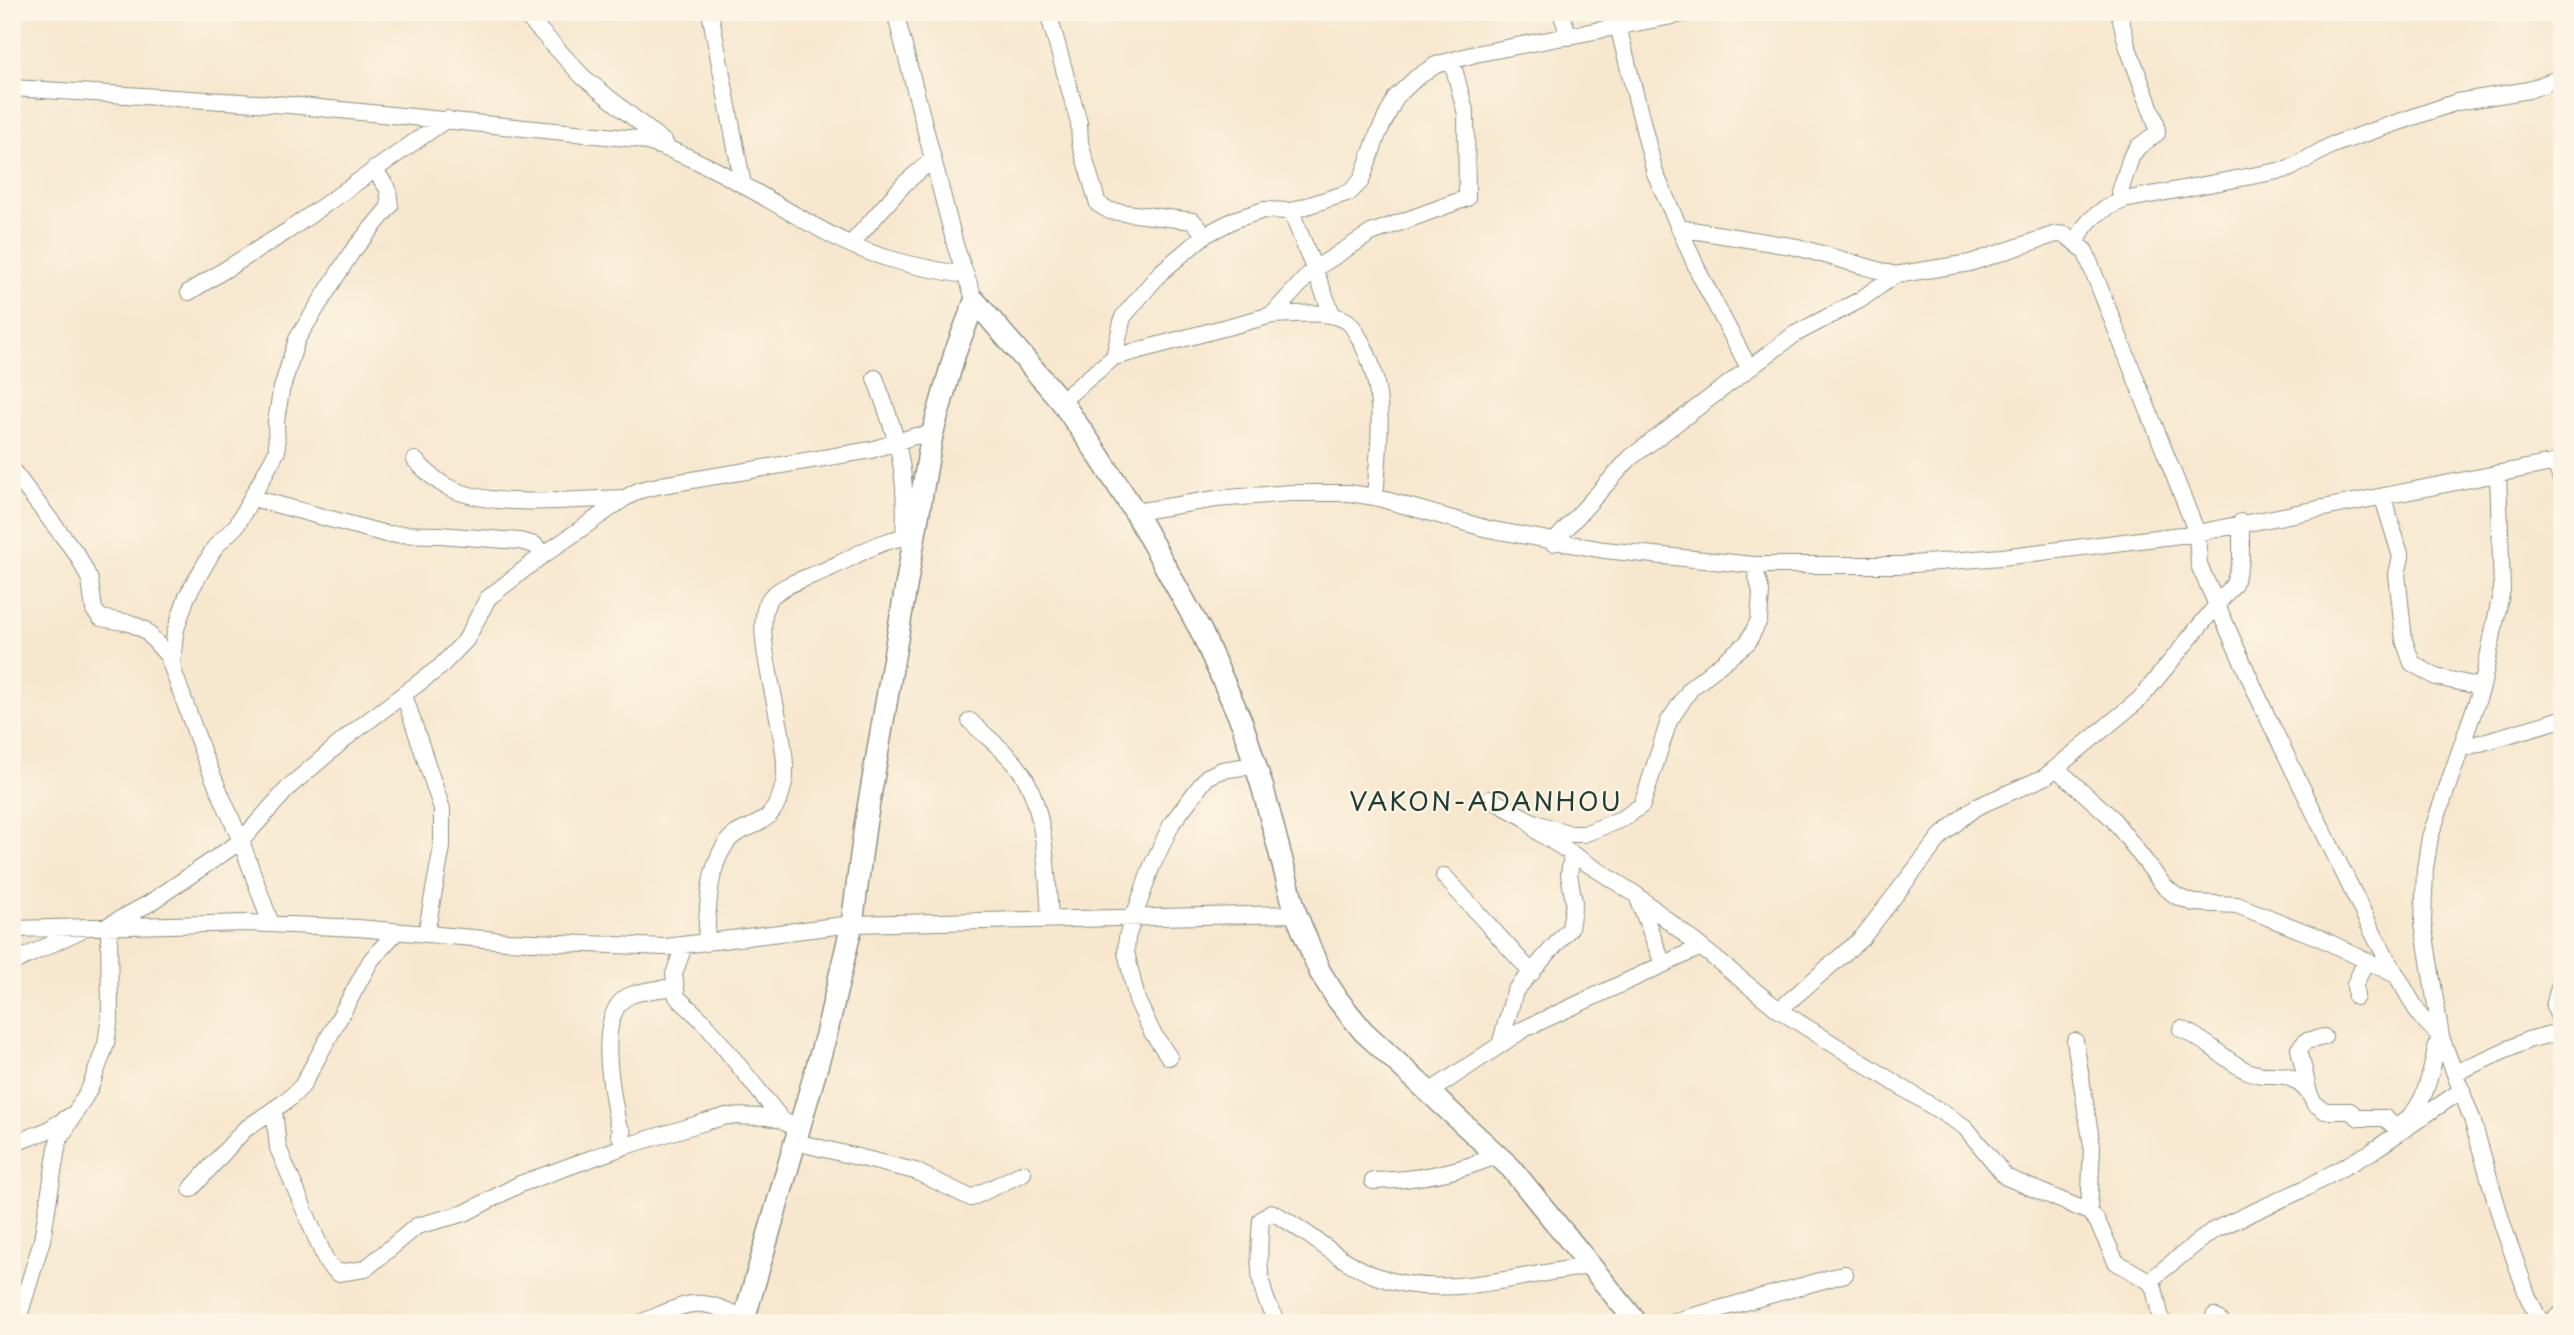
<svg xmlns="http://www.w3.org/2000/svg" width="2574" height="1335" font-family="'Playpen Sans',sans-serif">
<rect width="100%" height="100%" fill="#fcf5e5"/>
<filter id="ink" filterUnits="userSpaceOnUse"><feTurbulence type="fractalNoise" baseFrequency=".0143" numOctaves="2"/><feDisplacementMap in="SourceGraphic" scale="14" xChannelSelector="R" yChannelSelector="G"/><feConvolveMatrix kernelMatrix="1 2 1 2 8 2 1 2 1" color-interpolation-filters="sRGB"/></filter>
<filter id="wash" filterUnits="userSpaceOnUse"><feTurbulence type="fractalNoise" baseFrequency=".00686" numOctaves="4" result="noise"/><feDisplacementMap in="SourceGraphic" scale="28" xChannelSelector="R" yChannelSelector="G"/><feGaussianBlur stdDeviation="1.57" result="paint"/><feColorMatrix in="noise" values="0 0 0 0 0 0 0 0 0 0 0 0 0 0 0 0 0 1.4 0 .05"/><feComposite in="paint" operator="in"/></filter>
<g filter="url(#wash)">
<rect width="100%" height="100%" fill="#f7e7ce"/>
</g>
<g filter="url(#ink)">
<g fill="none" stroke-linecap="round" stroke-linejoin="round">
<g stroke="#8b9281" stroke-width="18">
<path id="minor" d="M523 12 583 77 665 143
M710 12 743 185
M895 12 956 248 975 301
M1048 12 1079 123 1080 143 1098 204 1110 211 1193 221 1205 235
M1561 12 1569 37
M2119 12 2127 45 2156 123 2157 133 2138 147 2131 157 2120 192 2124 200 2289 169 2332 145 2457 102 2529 90 2562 77
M1618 26 1655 173 1700 275 1749 368
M12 88 289 105 637 139C713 159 776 208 845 242 882 260 924 268 964 275
M1291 211 1333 316
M1679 228 1797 247 1895 275
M2077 243C2084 219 2102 209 2124 200
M851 244 904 184 932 160
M189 292 286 232 447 119
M1272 315C1293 315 1328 309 1347 321 1353 325 1358 336 1362 343 1388 393 1379 443 1375 497
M1114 357 1272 315 1313 270 1371 233 1467 198 1466 114 1452 61
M875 378C898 439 908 470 904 537
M1061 401 1114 357 1123 317 1160 273 1205 235 1236 219 1264 210 1291 211 1350 192 1361 181 1378 134 1396 97 1416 78 1436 65 1475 54 1693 12
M415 460C424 469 432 478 444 485 489 511 573 499 625 498
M2555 462 2562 482
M12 470 78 556 90 580 94 610 101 618 130 623 145 630 168 656 204 756 241 841 271 924
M2498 473 2502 589 2482 687 2430 837 2425 869 2423 923 2441 1037 2472 1119 2503 1226 2528 1297 2541 1323
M253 498 386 534 440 535 519 541 535 545 544 555
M2383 498 2401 557 2397 574 2404 640 2412 663 2436 677 2482 687
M1135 512 1216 499 1291 493H1349L1375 497 1488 529 1604 550 1754 565H1900L2002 557 2197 533 2562 461
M1553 543 1630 458 1795 334 1860 300 1895 275 1970 263 2056 234 2066 235 2085 251 2197 533 2199 565 2264 710 2375 937 2420 1016 2441 1037C2434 1047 2436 1052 2433 1063 2427 1089 2420 1115 2395 1127L2385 1118H2359L2350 1111H2325L2314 1103 2309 1093 2299 1049 2306 1041 2324 1037
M172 665 175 632 187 596 215 547 237 525 277 451 276 422 281 391 297 339 351 253 390 206 388 189 374 169
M404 695 442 809V847L426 934
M970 721C985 736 1004 749 1017 766 1046 801 1047 874 1050 919
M2463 748 2562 719
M2056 768 2112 818 2164 886 2176 896 2194 903 2237 905 2320 938 2396 975
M1490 799 1535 823 1571 834H1584L1624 818 1642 805 1669 721 1691 688 1748 642 1759 620 1761 592 1754 565
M1527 819 1538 832 1635 894 1779 1010 1965 1127 2006 1177 2089 1212 2097 1221 2116 1262 2149 1281 2154 1288 2162 1323
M1444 876 1532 973
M1639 901 1663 964
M12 929 247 923 358 928 507 941 666 947 852 924 1296 914
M706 943C708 912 707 872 725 845 741 819 773 836 784 783 793 738 744 624 772 596 786 583 813 576 830 568 854 557 886 536 914 537
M684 946 674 974 677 997 704 1022 782 1120
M12 963 81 930
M2562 976 2554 1006 2562 1024
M2356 997 2355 985 2366 960
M1779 1010 1862 938 1941 836 1963 817 1976 807 2045 777 2140 699 2234 584 2241 560V522
M2181 1029C2206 1039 2222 1058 2245 1070 2272 1083 2283 1063 2309 1093
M2075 1041 2092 1146 2089 1212
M1500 1045 1515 991 1570 928 1574 902 1569 874 1572 855
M1169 1057 1152 1032 1137 1000 1126 952 1127 937 1151 868 1172 823 1207 777 1222 770 1255 765
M2455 1073 2528 1040 2562 1031
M1431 1091 1524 1029 1701 947
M274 1109 278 1148 327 1263 338 1273 365 1269 417 1226 465 1213 520 1184 626 1146 705 1122 727 1116 767 1117 782 1120 799 1130
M796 1142 915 1171 971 1198 1023 1173
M12 1144 46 1131 70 1116
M626 1146 619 1134 623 1133 618 1125C613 1095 593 1010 631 995 644 990 661 989 675 987
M1373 1181C1417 1180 1457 1173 1498 1155
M191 1189 244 1130 289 1099 302 1086 371 960 396 932
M2149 1281 2212 1231 2306 1188 2371 1152 2462 1090
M2214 1316 2223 1323
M17 1323 42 1240 58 1142 90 1088 106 1044 110 1016 109 925 148 904 241 841 290 786 352 733 440 667 466 640 488 598 535 561 625 498 640 490 662 485 871 450 915 436 932 435
M640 1323C687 1304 696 1293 744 1319
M1279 1323C1256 1293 1258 1257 1261 1220L1271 1212C1307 1229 1335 1260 1376 1276 1444 1302 1523 1273 1592 1266
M1669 1323 1845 1274
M2550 1323 2562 1313"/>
</g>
<g stroke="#8b9281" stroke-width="24">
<path id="major" d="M743 1323 826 1035 852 924 865 826 932 435 955 353 975 301 1061 401 1095 450 1135 512 1201 631 1242 723 1263 789 1296 914 1320 972 1338 1000 1363 1031 1511 1168 1637 1323"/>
</g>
<use href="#minor" stroke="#fff" stroke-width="16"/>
<use href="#major" stroke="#fff" stroke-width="21"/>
</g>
</g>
<g text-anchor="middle" stroke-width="5" stroke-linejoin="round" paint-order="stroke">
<g font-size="26" letter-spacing="2" fill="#1f3d34" stroke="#fcf5e5">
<text x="1486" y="811">VAKON-ADANHOU</text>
</g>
</g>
<rect width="2574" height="1335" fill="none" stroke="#fcf5e5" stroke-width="42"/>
</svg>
